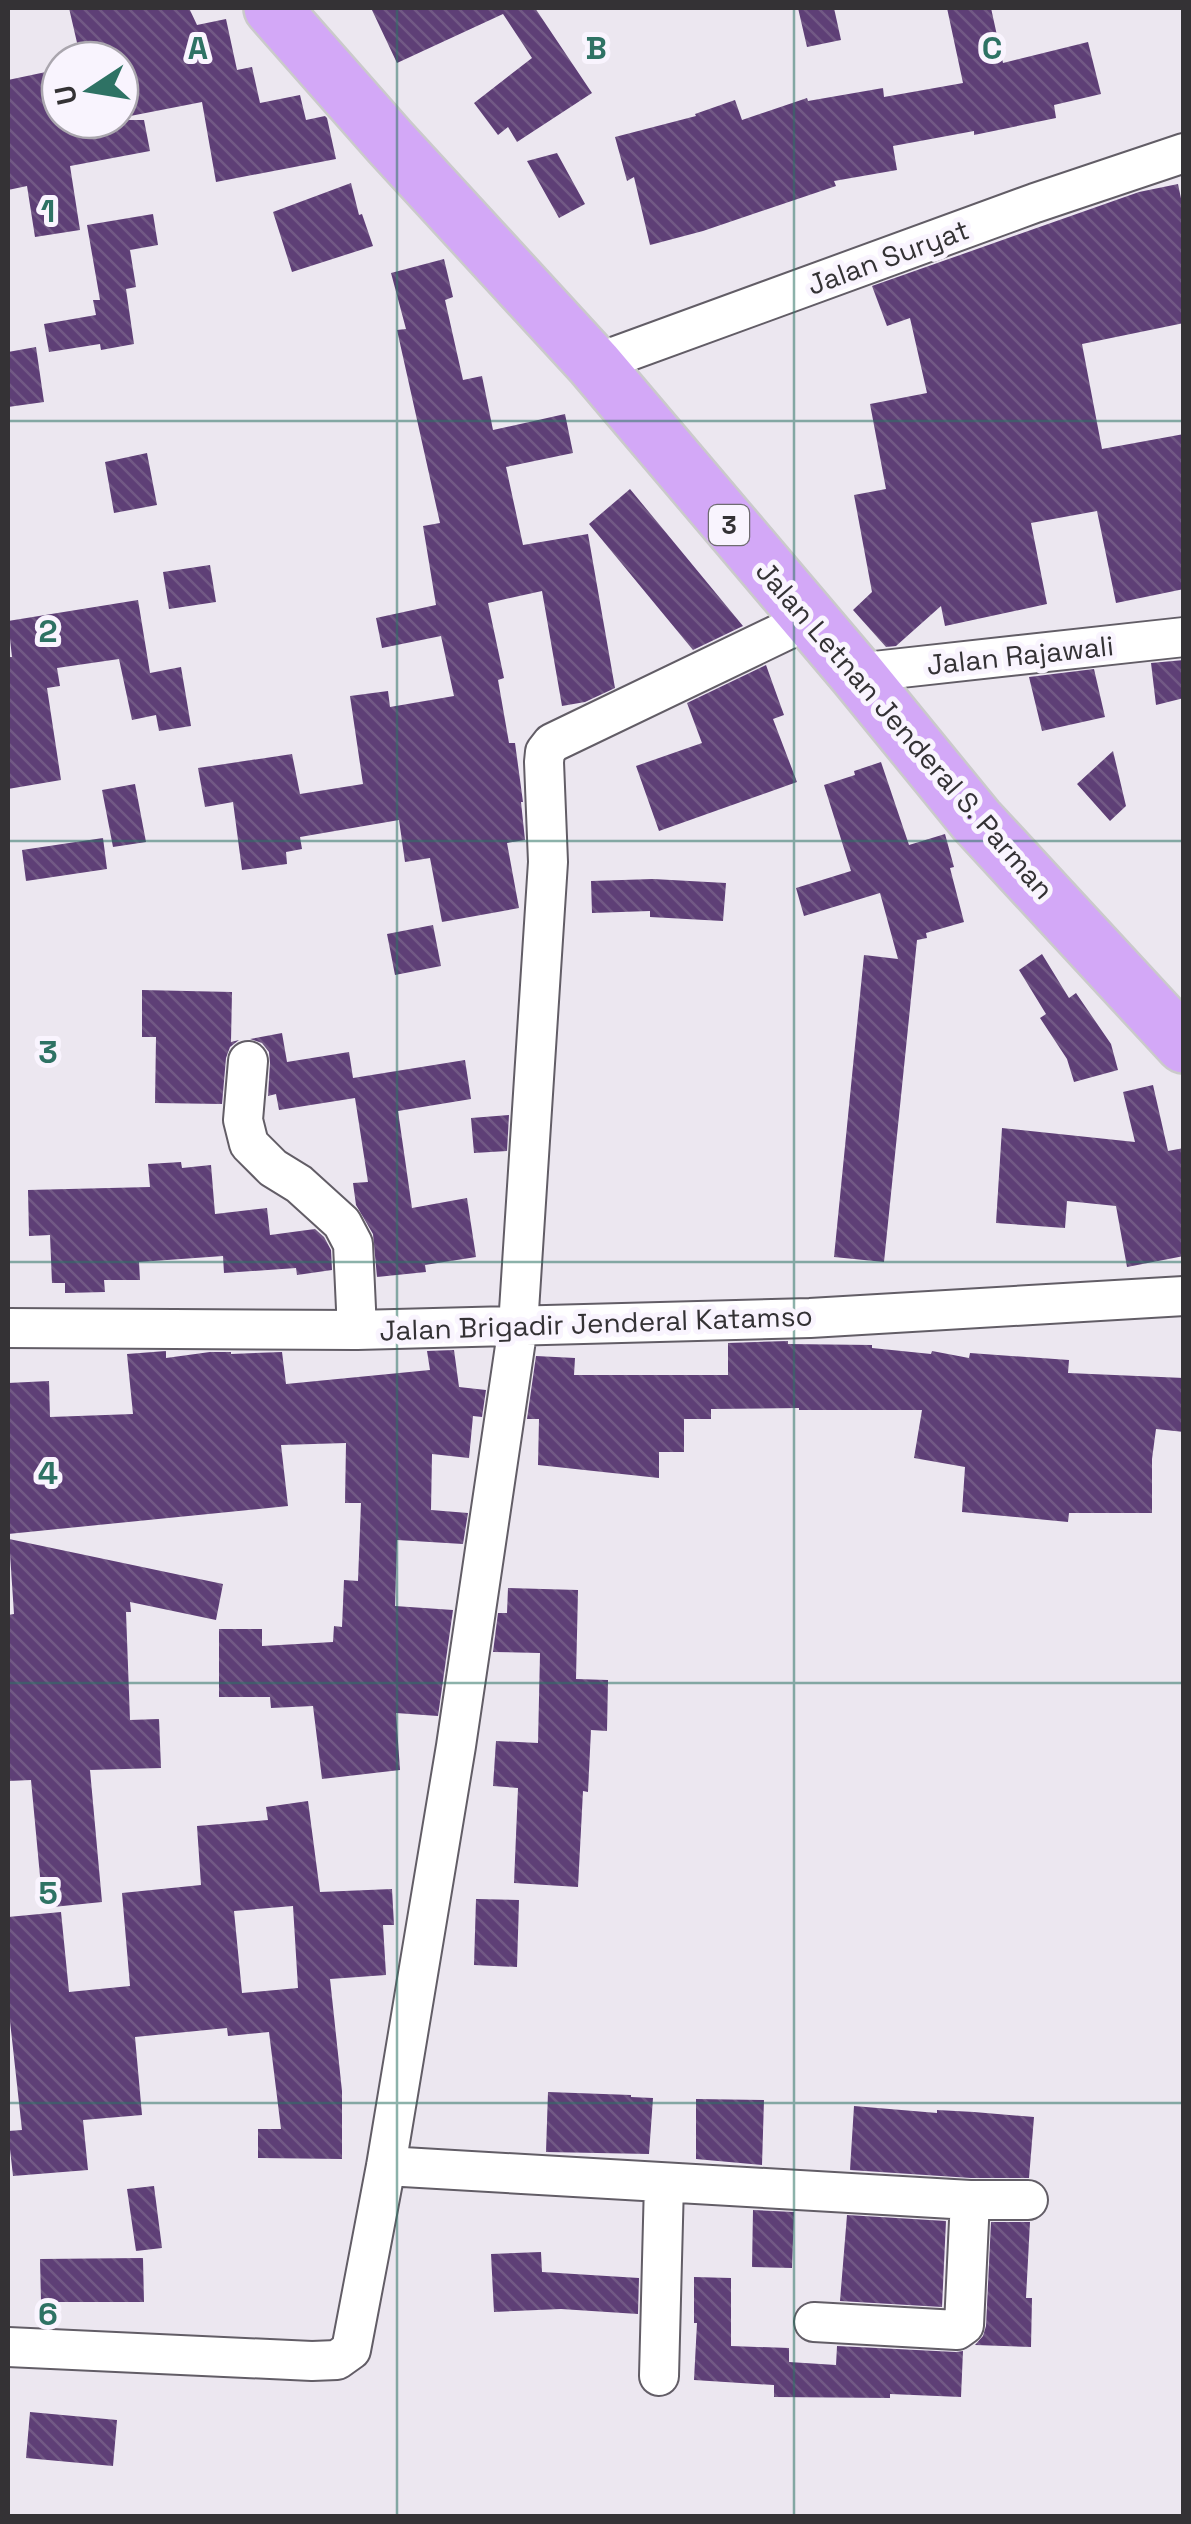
<svg xmlns="http://www.w3.org/2000/svg" width="1191" height="2524" font-family="'Space Grotesk',sans-serif">
<defs>
<pattern id="building-back-hatch" width="6" height="6" patternUnits="userSpaceOnUse" patternTransform="scale(2.5)"><rect width="6" height="6" fill="#5e3f76"/><path d="M-1 5l2 2M0 0l6 6M5-1l2 2" fill="none" stroke="#725985"/></pattern>
</defs>
<rect width="100%" height="100%" fill="#ece7f0"/>
<path fill="url(#building-back-hatch)" fill-rule="evenodd" d="M69 8H189L197 25 226 19 237 70 252 67 260 103 300 95 306 120 325 116 327 118 336 159 216 182 202 102 120 118V60H81Z
M371 8H535L592 93 517 142 508 127 498 135 474 103 532 58 503 14 397 63Z
M798 8H834L841 40 807 47Z
M947 8H991L1003 63 1088 42 1101 94 1054 105 1056 118 974 135V131L893 146 897 170 834 181 836 186 703 231 650 245 634 177 627 181 615 137 696 116 695 114 735 100 742 120 807 98 808 101 883 88 884 97 963 83Z
M60 69V120H144L150 151 70 166 80 230 35 237 27 186 8 190V80Z
M557 153 585 204 559 218 527 161Z
M351 183 359 215 362 214 373 246 292 272 273 212Z
M1178 184 1184 213V323L1082 344 1102 449 1184 434V589L1116 603 1097 511 1031 523 1047 604 945 626 941 606 896 646 886 647 853 610 872 592 854 495 886 489 870 404 927 393 910 318 887 326 872 286 1139 192Z
M153 214 158 245 130 250 136 287 126 289 134 344 101 350 100 344 49 352 44 324 96 315 93 300H100L87 225Z
M444 259 453 297 445 300 463 380 482 376 493 430 565 414 573 453 506 467 523 545 588 534 615 688 585 702 562 706 542 591 488 603 504 678 498 680 509 743H515L523 802H521L525 840 507 843 519 908 442 922 430 858 405 862 399 820 300 837 302 849 286 852 287 864 242 870 233 802 205 807 198 768 292 754 300 794 363 784 350 696 388 691 390 707 454 696 441 636 382 648 376 618 436 605 423 526 440 523 397 330 406 329 391 273Z
M36 347 44 402 8 407V352Z
M147 453 157 505 114 513 105 462Z
M630 489 743 626 693 650 589 524Z
M210 565 216 602 169 609 163 572Z
M138 600 150 673 181 667 191 726 159 731 156 715 132 720 119 659 57 668 60 686 47 688 61 780 8 789V657H12L8 621Z
M1184 660V698L1156 705 1151 663Z
M766 665 784 715 773 719 797 782 659 831 636 766 702 743 687 703Z
M1094 669 1105 717 1042 731 1029 677Z
M1113 751 1126 806 1110 821 1077 784Z
M881 762 909 845 945 834 954 867 950 868 964 922 926 933 927 938 917 940 884 1262 834 1257 864 955 898 959 880 893 804 916 796 888 851 871 824 785 855 775 854 771Z
M135 784 146 842 113 847 102 790Z
M103 838 107 869 26 881 22 850Z
M653 879 726 883 723 921 650 917V911L592 913 591 881Z
M433 925 441 966 395 975 387 934Z
M1042 954 1069 998 1076 993 1111 1044 1118 1070 1074 1082 1067 1059 1040 1018 1046 1014 1019 970Z
M142 990 232 992 231 1042 239 1040 230 1047 226 1058 222 1104 155 1103 156 1037H142Z
M282 1033 287 1062 349 1052 353 1078 465 1060 471 1099 398 1111 412 1208 467 1198 476 1257 425 1265 426 1272 377 1277 373 1234 356 1205 353 1183 368 1182 355 1098 279 1110 276 1094 268 1096 270 1063 269 1052 262 1043 250 1039Z
M1153 1085 1168 1151 1184 1148V1256L1127 1267 1116 1206 1067 1201 1065 1228 996 1223 1002 1128 1135 1142 1123 1092Z
M509 1115 507 1151 474 1153 471 1118Z
M181 1162 182 1168 211 1165 215 1214 267 1208 270 1235 315 1229 324 1237 331 1250 332 1270 297 1275 296 1268 224 1273 223 1256 139 1262 140 1280H104L105 1292 65 1293V1283H52L50 1235 29 1236 28 1190 150 1187 148 1164Z
M788 1341V1344L872 1345V1348L931 1354 932 1351 969 1358 970 1353 1069 1360 1068 1373 1184 1378V1432L1156 1429 1152 1459V1513H1069L1068 1522 962 1512 965 1467 914 1458 922 1410H799V1408L711 1409V1419H684V1452H659V1478L538 1465 539 1419H527L536 1356 575 1358 574 1375H728V1343Z
M454 1350 459 1387 486 1390 482 1417 473 1416 469 1458 432 1454 431 1510 468 1513 463 1544 397 1540 395 1606 453 1610 438 1716 396 1713 400 1770 322 1779 313 1706 271 1708 270 1697H219V1629H262V1646L333 1642 334 1626 342 1627 344 1580 358 1581 361 1503H345L346 1443 281 1445 288 1506 8 1534V1383L49 1381 50 1417 133 1414 127 1354 166 1351V1358L210 1352H231V1354L282 1352 286 1384 430 1370 427 1351Z
M9 1539 223 1584 216 1620 130 1602 131 1612H126L130 1720 159 1719 161 1768 90 1770 102 1902 43 1908 31 1780 8 1781V1615L14 1614Z
M508 1588 578 1590 576 1679 608 1680 607 1731 591 1730 588 1792 583 1791 578 1887 514 1883 518 1788 493 1786 496 1741 538 1743 540 1653 493 1652 498 1613H507Z
M308 1801 320 1892 392 1889 394 1925H383L386 1975 330 1979 342 2091V2159L258 2158V2129H281L269 2032 228 2036 227 2028 135 2037 142 2115 83 2120 88 2170 13 2176 8 2131 22 2130 8 2003V1917L61 1912 69 1992 130 1986 122 1893 201 1885 197 1826 268 1820 266 1807ZM293 1906 298 1988 242 1993 234 1911Z
M476 1899 519 1900 517 1967 474 1965Z
M548 2092 631 2095V2097L653 2098 649 2154 546 2152Z
M696 2099 764 2100 762 2165 696 2159Z
M854 2106 937 2113V2110L974 2112 1034 2117 1029 2178H971L850 2170Z
M154 2186 162 2248 136 2251 127 2189Z
M753 2210 794 2212 792 2268 752 2267Z
M847 2215 946 2221 942 2307 840 2301Z
M991 2222H1030L1026 2298H1032L1031 2347 975 2345 983 2336 986 2326Z
M541 2252 542 2272 639 2278 638 2314 561 2309 494 2312 491 2254Z
M143 2258 144 2302H41L40 2259Z
M694 2277 731 2278V2346L789 2348V2362L836 2365 837 2346 956 2352 963 2351 961 2397 890 2394V2398L774 2397V2385L694 2380 697 2323H694Z
M30 2412 117 2420 113 2466 26 2458Z"/>
<g fill="none" stroke-linecap="round" stroke-linejoin="round">
<g stroke="#625d66" stroke-width="42">
<path id="minor" d="M594 364 1035 203 1184 153
M856 673 1184 637
M248 1061 243 1120 249 1144 273 1168 299 1184 342 1223 353 1244 357 1330
M8 1328 357 1330 810 1318 1184 1296
M386 2166 970 2200H1028
M814 2322 957 2330 964 2325 970 2200
M8 2347 312 2361 337 2360 351 2350 386 2166 456 1746 518 1326 548 862 544 762 545 752 552 743 810 619
M659 2376 664 2183"/>
</g>
<g stroke="#cacaca" stroke-width="60">
<path id="highway" d="M272 8 390 142 594 364 856 673 976 820 1184 1045"/>
</g>
<use href="#minor" stroke="#fff" stroke-width="38"/>
<use href="#highway" stroke="#d3a8f7" stroke-width="55"/>
</g>
<path fill="none" stroke="#2e7264" stroke-width="2.5" stroke-opacity="0.55" d="M397 8V2516M794 8V2516M8 421H1184M8 841H1184M8 1262H1184M8 1683H1184M8 2103H1184"/>
<g text-anchor="middle" stroke-width="10" stroke-linejoin="round" paint-order="stroke">
<rect fill="#f9f4fe" stroke="#6f6c71" stroke-width="2.5" x="709" y="505" width="40" height="40" rx="8"/>
<g font-size="25" font-weight="bold" fill="#343235">
<text x="729" y="534">3</text>
</g>
<g font-size="28" fill="#343235" stroke="#f9f4fe">
<text transform="translate(888 257) rotate(-20)" y="10">Jalan Suryat</text>
<text transform="translate(1020 655) rotate(-6)" y="10">Jalan Rajawali</text>
<text transform="translate(905 730) rotate(49)" y="10">Jalan Letnan Jenderal S. Parman</text>
<text transform="translate(596 1323) rotate(-2)" y="10">Jalan Brigadir Jenderal Katamso</text>
</g>
</g>
<g font-size="32" text-anchor="middle" font-weight="bold" fill="#2e7264" stroke="#f9f4fe" stroke-width="10" stroke-linejoin="round" paint-order="stroke">
<text x="198" y="59">A</text>
<text x="596" y="59">B</text>
<text x="992" y="59">C</text>
<text x="48" y="222">1</text>
<text x="48" y="642">2</text>
<text x="48" y="1063">3</text>
<text x="48" y="1484">4</text>
<text x="48" y="1904">5</text>
<text x="48" y="2325">6</text>
</g>
<rect width="1191" height="2524" fill="none" stroke="#343235" stroke-width="20"/>
<g transform="translate(90 90) rotate(258)"><circle r="48" fill="#f9f4fe" stroke="#aaa6ae" stroke-width="2.5"/>
<path d="M0-8L18 38L0 25L-18 38Z" fill="#2e7264"/>
<text y="-15" font-size="28" font-weight="bold" text-anchor="middle" fill="#343235">U</text>
</g>
</svg>
